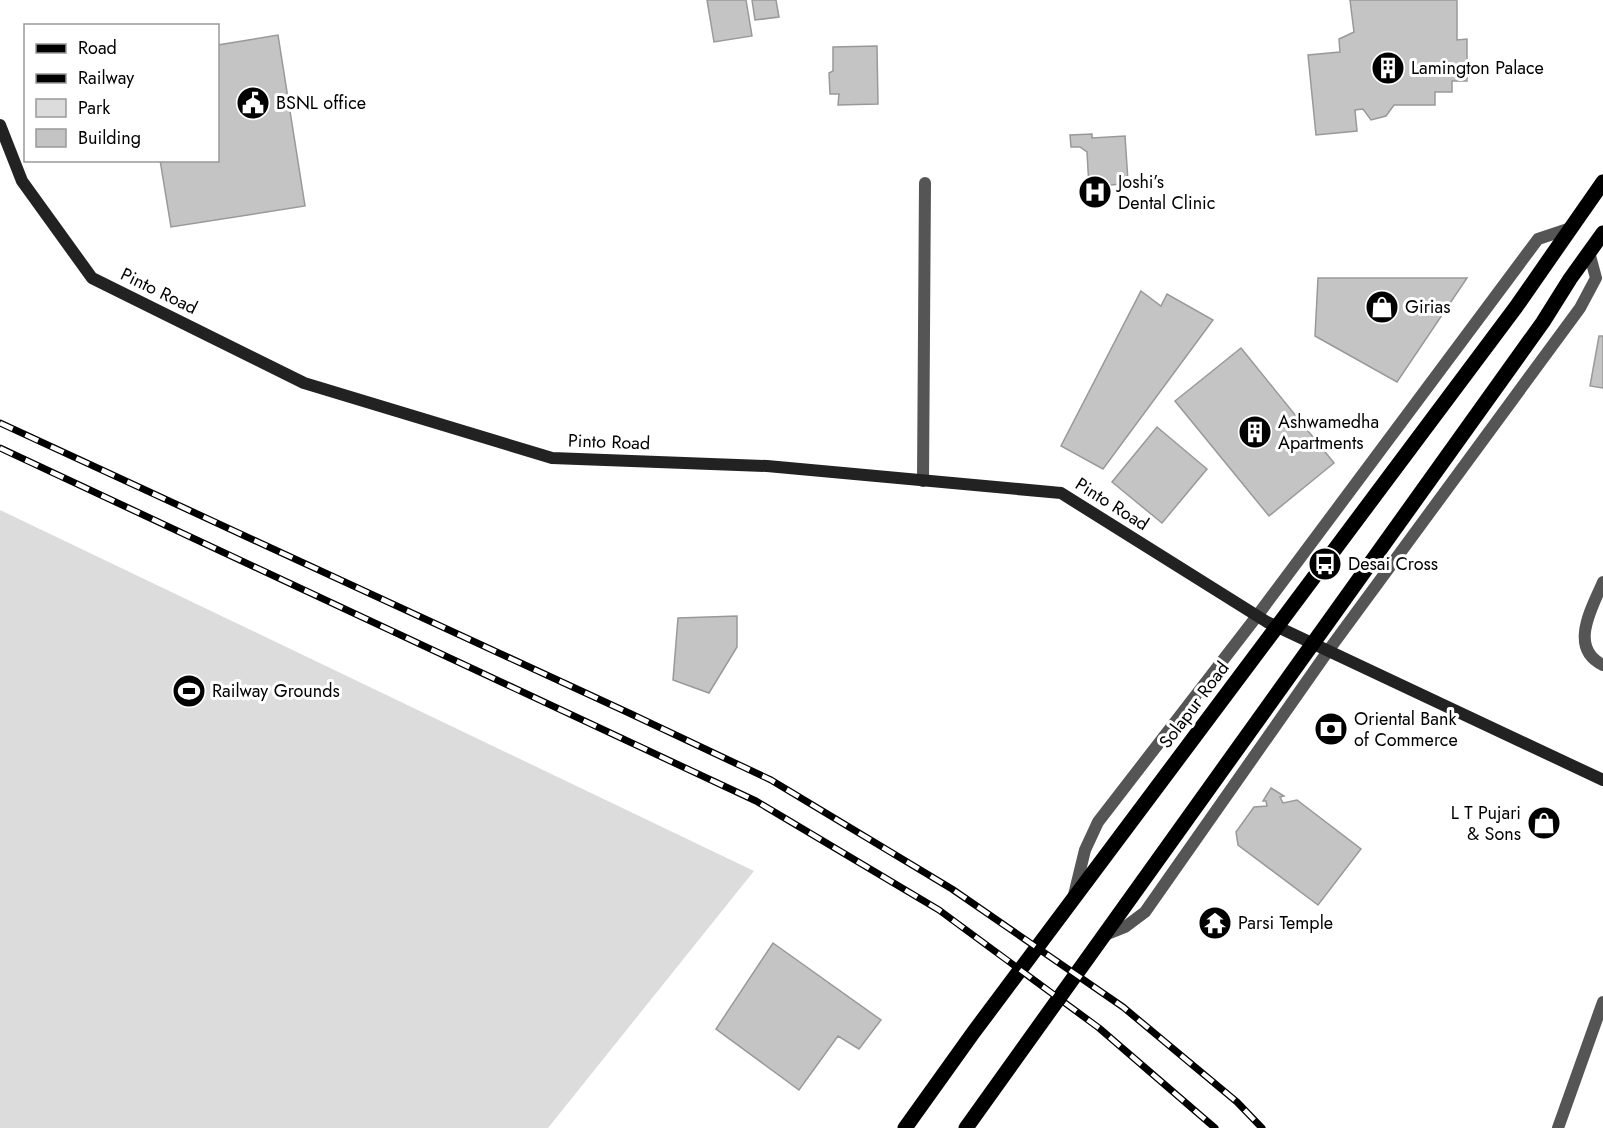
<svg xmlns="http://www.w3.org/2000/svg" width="1603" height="1128" font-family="Jost,sans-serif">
<rect width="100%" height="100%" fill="#fff"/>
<path fill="#dcdcdc" d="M0 510 754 871 548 1128H0Z"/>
<path fill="#c4c4c4" stroke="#999" stroke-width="1.5" d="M707 0H746L752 36 714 42Z
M752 0H776L779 17 755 20Z
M1350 0H1457V40L1467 39V81H1452V92H1435V105H1394L1386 116 1371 120 1363 109 1355 110 1357 131 1316 135 1308 55 1340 52 1339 39 1354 32Z
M278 35 305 206 171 227 160 160H218V45Z
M877 46 878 104 838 105 839 94H830L829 73 833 71V47Z
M1092 134V138L1125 136 1128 181H1121V184L1089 187 1087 152 1080 147H1071L1070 135Z
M1318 278H1467L1397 382 1315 336Z
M1141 291 1161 306 1167 294 1213 320 1103 469 1061 446Z
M1599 336H1603V388L1590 386Z
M1241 348 1334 463 1269 516 1175 401Z
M1157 427 1207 469 1162 523 1112 482Z
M737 616V647L709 693 673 680 678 618Z
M1271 788 1284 796 1280 797 1283 803 1297 800 1361 849 1318 905 1238 845 1236 832 1254 807 1267 806 1266 801H1263Z
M773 943 881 1020 859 1049 838 1036 799 1090 716 1029Z"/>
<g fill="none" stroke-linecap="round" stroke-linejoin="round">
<path stroke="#555" stroke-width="12" d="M923 481 925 183
M1603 582C1592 608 1568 648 1603 665
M1074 895 1085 850 1098 822 1257 616 1538 239 1571 228
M1105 935 1125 927 1145 912 1328 651 1580 308 1596 278 1589 252
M1558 1128 1603 1002"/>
<path stroke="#222" stroke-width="12" d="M0 125 22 181 92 278 304 383 552 458 767 466 1061 493 1267 622 1603 780"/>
<path stroke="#000" stroke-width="15" d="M905 1128 973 1033 1516 307 1603 182
M966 1128 1543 322 1570 279 1603 233"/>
<g stroke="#000" stroke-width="7">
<path id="rail" d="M0 423 629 713 771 780 952 889 1123 1007 1237 1102 1262 1128
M0 448 756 801 939 910 1099 1028 1215 1128"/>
</g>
<use href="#rail" stroke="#fff" stroke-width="4.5" stroke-dasharray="14" stroke-linecap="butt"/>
</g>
<defs>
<g id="building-disc" transform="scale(1.725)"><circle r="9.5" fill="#000" stroke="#fff"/><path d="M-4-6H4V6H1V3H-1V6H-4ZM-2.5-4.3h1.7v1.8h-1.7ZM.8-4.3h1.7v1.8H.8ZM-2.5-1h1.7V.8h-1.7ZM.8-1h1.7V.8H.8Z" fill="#fff"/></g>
<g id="civic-disc" transform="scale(1.725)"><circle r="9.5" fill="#000" stroke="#fff"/><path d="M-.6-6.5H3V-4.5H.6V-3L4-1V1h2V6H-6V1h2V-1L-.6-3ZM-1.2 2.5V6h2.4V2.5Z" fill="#fff"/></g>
<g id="hospital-disc" transform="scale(1.725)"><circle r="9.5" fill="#000" stroke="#fff"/><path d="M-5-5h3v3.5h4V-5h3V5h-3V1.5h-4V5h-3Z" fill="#fff"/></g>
<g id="shop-disc" transform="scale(1.725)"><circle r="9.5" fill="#000" stroke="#fff"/><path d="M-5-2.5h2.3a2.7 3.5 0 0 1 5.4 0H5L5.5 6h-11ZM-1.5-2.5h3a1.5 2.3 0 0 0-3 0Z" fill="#fff"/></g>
<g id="bus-disc" transform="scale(1.725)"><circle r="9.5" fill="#000" stroke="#fff"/><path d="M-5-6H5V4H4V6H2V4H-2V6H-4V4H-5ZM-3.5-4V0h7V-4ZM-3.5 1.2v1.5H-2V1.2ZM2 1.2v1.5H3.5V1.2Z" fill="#fff"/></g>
<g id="stadium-disc" transform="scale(1.725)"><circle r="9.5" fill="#000" stroke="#fff"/><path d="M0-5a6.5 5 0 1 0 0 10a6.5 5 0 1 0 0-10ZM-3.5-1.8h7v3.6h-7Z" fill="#fff"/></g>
<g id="bank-disc" transform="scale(1.725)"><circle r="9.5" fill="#000" stroke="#fff"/><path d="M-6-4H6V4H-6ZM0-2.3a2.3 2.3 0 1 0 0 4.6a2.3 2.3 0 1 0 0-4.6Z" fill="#fff"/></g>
<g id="temple-disc" transform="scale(1.725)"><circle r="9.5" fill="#000" stroke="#fff"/><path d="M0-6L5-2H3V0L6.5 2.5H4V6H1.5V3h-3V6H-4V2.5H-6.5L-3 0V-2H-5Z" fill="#fff"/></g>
</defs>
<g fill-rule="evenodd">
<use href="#building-disc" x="1388" y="68"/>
<use href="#civic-disc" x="253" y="103"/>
<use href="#hospital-disc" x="1095" y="192"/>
<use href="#shop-disc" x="1382" y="307"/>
<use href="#building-disc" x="1255" y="432"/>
<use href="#bus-disc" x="1325" y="564"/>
<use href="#stadium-disc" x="189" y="691"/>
<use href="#bank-disc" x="1331" y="729"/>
<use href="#shop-disc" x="1544" y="823"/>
<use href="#temple-disc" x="1215" y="923"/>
</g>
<g text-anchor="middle" stroke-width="6" stroke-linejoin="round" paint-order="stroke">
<g font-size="18" fill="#000" stroke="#fff" text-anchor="start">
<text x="1411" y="74">Lamington Palace</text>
<text x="276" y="109">BSNL office</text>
<text x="1118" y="188">Joshi’s<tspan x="1118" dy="21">Dental Clinic</tspan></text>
<text x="1405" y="313">Girias</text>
<text x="1278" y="428">Ashwamedha<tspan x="1278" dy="21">Apartments</tspan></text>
<text x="1348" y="570">Desai Cross</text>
<text x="212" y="697">Railway Grounds</text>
<text x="1354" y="725">Oriental Bank<tspan x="1354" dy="21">of Commerce</tspan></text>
<text x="1521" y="819" text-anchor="end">L T Pujari<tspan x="1521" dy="21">&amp; Sons</tspan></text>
<text x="1238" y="929">Parsi Temple</text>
</g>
<g font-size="18" fill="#000" stroke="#fff">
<text transform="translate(159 291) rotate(26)" y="6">Pinto Road</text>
<text transform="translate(609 442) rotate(2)" y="6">Pinto Road</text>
<text transform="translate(1112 504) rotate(32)" y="6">Pinto Road</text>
<text transform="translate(1194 705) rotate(-53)" y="6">Solapur Road</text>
</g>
</g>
<rect x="24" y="24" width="195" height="138" fill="#ffffff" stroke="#999999" stroke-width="1.5"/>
<rect x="36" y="44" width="30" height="9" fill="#000000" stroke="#999999" stroke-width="1.5"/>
<text x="78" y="54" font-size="18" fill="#000000">Road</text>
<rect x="36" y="74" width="30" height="9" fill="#000000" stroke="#999999" stroke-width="1.5"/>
<text x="78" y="84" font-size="18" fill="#000000">Railway</text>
<rect x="36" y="99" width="30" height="18" fill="#dcdcdc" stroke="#999999" stroke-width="1.5"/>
<text x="78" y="114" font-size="18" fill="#000000">Park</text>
<rect x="36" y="129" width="30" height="18" fill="#c4c4c4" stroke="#999999" stroke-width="1.5"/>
<text x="78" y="144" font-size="18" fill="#000000">Building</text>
</svg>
